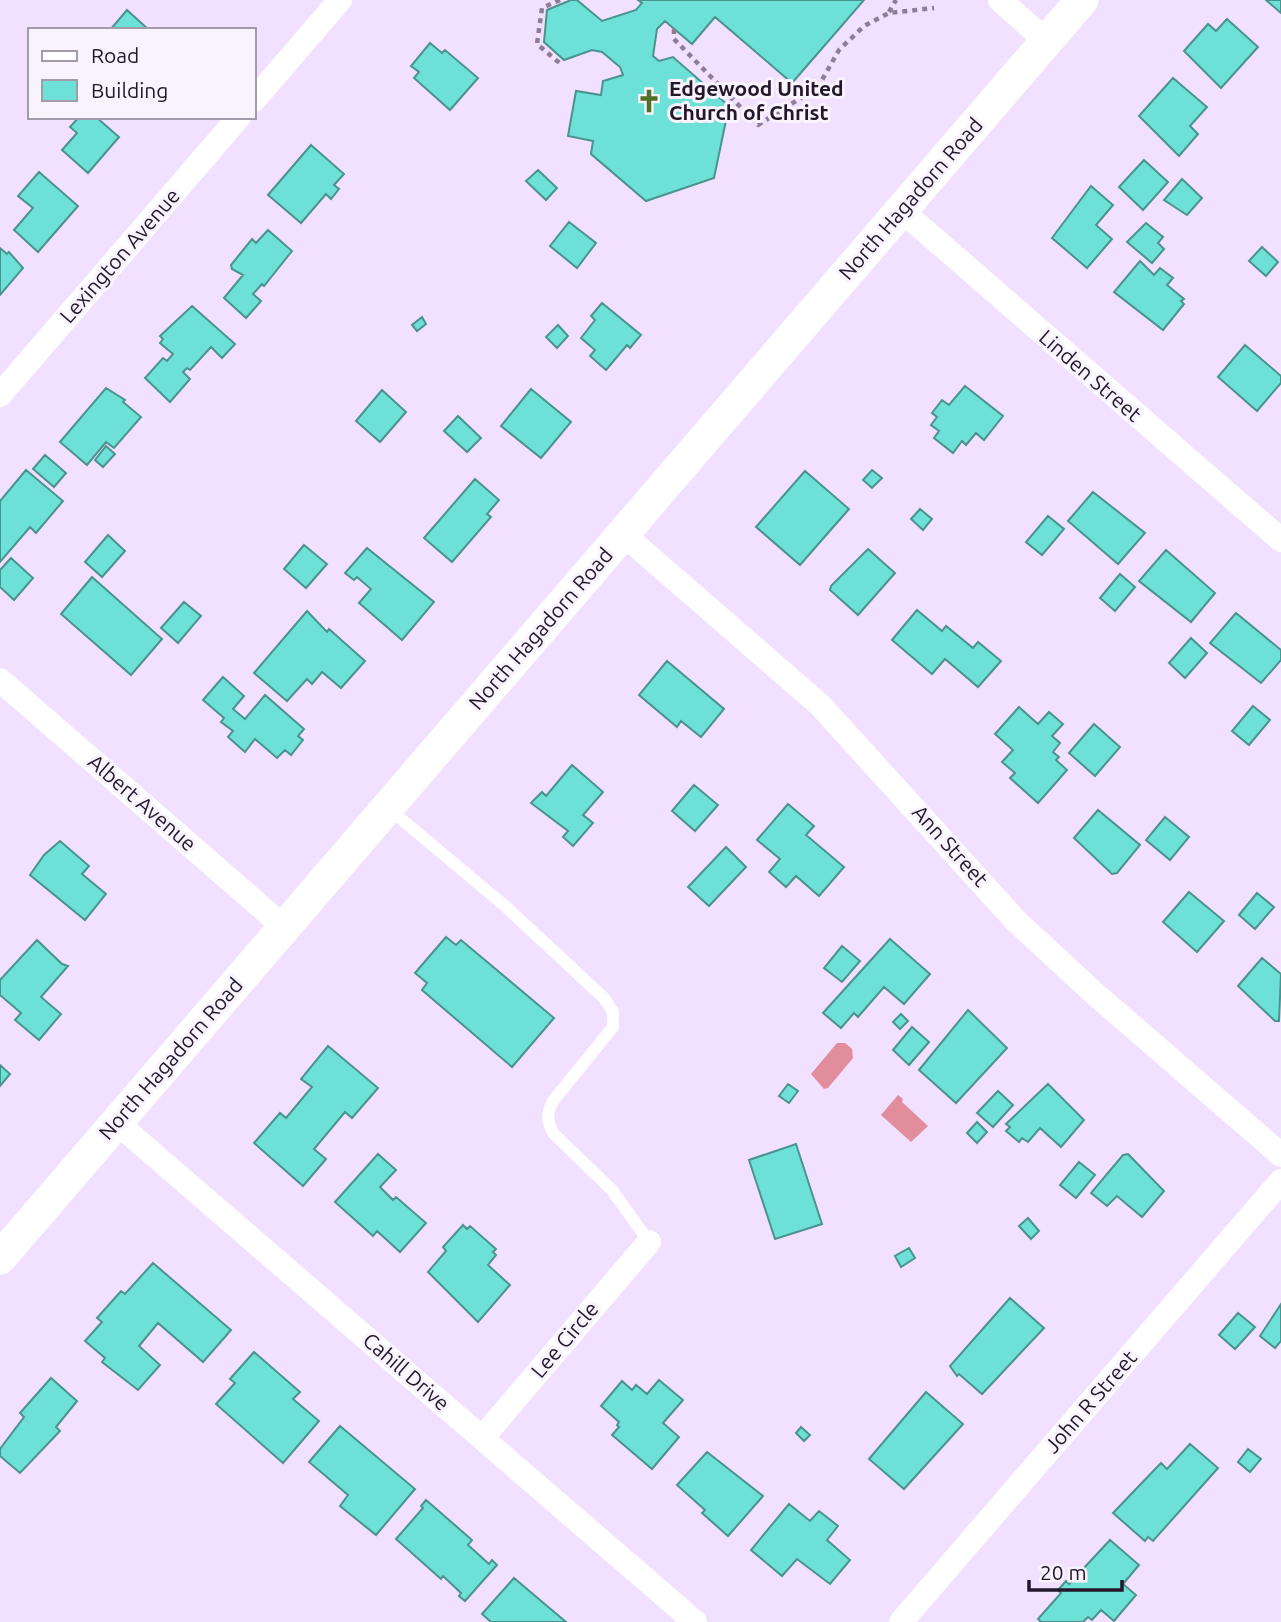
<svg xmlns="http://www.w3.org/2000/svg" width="1281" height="1622" font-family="Ubuntu,sans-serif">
<rect width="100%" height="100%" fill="#f1e0ff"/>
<path fill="#e28d9b" d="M837 1043H845L852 1049 853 1058 828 1088 824 1089 811 1074Z
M898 1095 903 1099 902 1102 928 1126 911 1142 881 1115Z"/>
<path fill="#6de0d8" stroke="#4b938e" stroke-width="2" d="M571 0H577L602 21 636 10 642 3 638 0H864L792 83 715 17 692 44 665 21 657 29 653 56 659 61 673 57 729 106 714 178 646 201 591 154 593 141 568 136 576 91 601 95 603 81 623 75 620 67 602 52 592 50 564 60 544 42 547 10Z
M1266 0H1281V13Z
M127 10 149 30H110Z
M1227 19 1258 47 1221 88 1184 51 1208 24 1216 31Z
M430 43 442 53 445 50 478 78 450 110 414 78 419 72 411 66Z
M1173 78 1207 107 1190 126 1198 134 1179 156 1139 116Z
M79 117H96L119 137 88 173 62 150 77 133 70 127Z
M311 145 344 174 334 185 339 189 331 199 326 194 301 223 268 195Z
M1144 160 1168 182 1143 210 1119 187Z
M538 170 557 188 546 200 526 181Z
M39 172 78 206 38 252 14 230 33 208 18 196Z
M1182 179 1202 198 1187 215 1164 200Z
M1091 186 1113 205 1096 225 1112 239 1087 268 1052 238Z
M569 222 596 243 577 268 550 246Z
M1146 223 1163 237 1158 243 1164 249 1152 263 1127 242Z
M268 230 292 251 264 286 262 284 253 294 261 301 246 318 224 298 243 275 232 269 231 265 252 239 256 243Z
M1262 247 1278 262 1266 276 1249 261Z
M0 248 7 254 9 252 23 268 0 295Z
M1140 261 1154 275 1160 268 1173 278 1167 285 1184 299 1181 301 1184 304 1163 330 1114 292Z
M602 303 641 335 630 348 627 345 606 370 590 356 595 350 581 338 595 320 591 316Z
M192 306 235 344 222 358 211 347 190 370 187 368 183 372 190 379 170 402 145 378 163 358 167 361 173 354 160 343 163 339 160 336Z
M422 317 426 324 417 331 412 325Z
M558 325 568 336 557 348 546 337Z
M1245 345 1281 376V383L1257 411 1218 377Z
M965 386 1003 416 984 440 976 433 966 445 962 441 953 453 934 438 939 431 931 425 937 417 932 413 942 400 949 405Z
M106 388 125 400 123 402 141 417 114 448 106 442 87 465 60 442Z
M531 389 571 422 541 458 501 426Z
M382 390 406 412 380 442 356 421Z
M458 416 481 438 467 452 444 431Z
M106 446 115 454 103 467 95 460Z
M45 455 66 473 54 487 33 469Z
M26 470 63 501 36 533 30 527 0 562V501Z
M872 470 882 478 872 488 863 480Z
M805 471 849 509 800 565 756 527Z
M475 479 499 500 487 514 491 517 452 562 424 538Z
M1093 492 1145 533 1118 564 1068 521Z
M920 509 932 519 923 530 911 519Z
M1048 516 1064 529 1042 555 1026 542Z
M108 535 125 551 102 577 85 562Z
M304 545 327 564 306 588 284 569Z
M367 548 434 602 402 640 359 603 371 589 357 577 354 580 345 573Z
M868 549 895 573 858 615 830 590 831 586Z
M1166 550 1215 593 1191 622 1139 581Z
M11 558 33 578 14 600 0 587V570Z
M1120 574 1135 587 1115 611 1100 598Z
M92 577 162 639 131 675 61 614Z
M184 602 201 616 178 643 161 628Z
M917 610 942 631 946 626 973 648 978 642 1001 661 978 687 945 659 932 674 892 640Z
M307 611 327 632 329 629 365 661 341 688 322 672 312 684 307 679 287 701 254 673Z
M1236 613 1281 650V660L1261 683 1210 643Z
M1191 638 1207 653 1185 678 1169 663Z
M667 661 724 709 701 737 681 721 677 727 639 695Z
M223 677 244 696 233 709 245 719 265 695 304 729 298 736 303 740 291 755 285 750 277 758 255 739 245 752 228 737 233 731 221 722 224 718 203 700Z
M1253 706 1270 720 1249 745 1232 731Z
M1019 707 1038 724 1049 712 1063 724 1052 736 1060 743 1053 752 1059 757 1056 760 1067 770 1038 803 1010 778 1015 773 1002 762 1013 750 995 734Z
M1094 724 1120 747 1095 776 1069 753Z
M572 765 603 792 583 815 593 823 573 846 563 837 568 831 531 803 542 792 546 796Z
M694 785 718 805 695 831 672 811Z
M788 804 814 826 806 835 844 867 819 896 796 876 786 887 769 872 780 859 757 840Z
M1098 810 1140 845 1117 873 1112 874 1074 838Z
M1165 817 1189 837 1170 860 1146 840Z
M60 841 89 866 82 874 106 894 85 920 30 875 44 855Z
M726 847 746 867 709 906 688 887Z
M1189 892 1224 921 1197 952 1163 922Z
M1257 893 1274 907 1255 929 1239 915Z
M446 937 456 945 461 940 554 1018 512 1067 422 990 427 983 415 973Z
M890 939 930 974 904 1004 884 987 858 1017 854 1013 841 1028 823 1013Z
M37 940 62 964 68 966 41 997 61 1014 39 1040 15 1020 21 1013 0 995V980Z
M842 946 860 961 842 982 824 968Z
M1262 958 1281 974 1279 1021H1275L1238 986Z
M968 1010 1007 1048 956 1103 919 1070Z
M901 1014 908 1021 900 1029 893 1022Z
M912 1027 929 1042 909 1065 893 1050Z
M328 1046 378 1088 352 1118 345 1112 314 1149 326 1159 303 1186 254 1143 280 1113 286 1118 312 1087 301 1079Z
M0 1065 10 1074 0 1086Z
M788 1084 798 1091 789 1103 779 1096Z
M1048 1084 1084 1120 1061 1147 1040 1128 1028 1142 1022 1138 1019 1142 1006 1131 1010 1127 1006 1124Z
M998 1091 1013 1105 993 1127 977 1113Z
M977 1122 987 1132 977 1143 967 1133Z
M796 1144 822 1224 775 1239 749 1160Z
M378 1154 396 1170 380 1187 393 1200 396 1197 426 1223 400 1252 377 1231 373 1236 335 1202Z
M1128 1154 1164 1191 1142 1217 1117 1196 1107 1206 1091 1193 1123 1155Z
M1079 1162 1095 1175 1076 1198 1060 1185Z
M1028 1218 1039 1231 1031 1239 1019 1226Z
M463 1225 467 1229 470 1226 496 1249 493 1252 496 1255 488 1265 510 1285 478 1322 428 1272 446 1251 443 1247Z
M909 1248 915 1258 901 1267 895 1256Z
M153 1263 231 1330 203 1362 158 1323 139 1346 160 1365 138 1390 102 1362 105 1358 85 1341 102 1322 97 1318 121 1291 125 1294Z
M1010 1298 1044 1328 982 1394 959 1374 957 1376 950 1366Z
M1281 1304V1341L1275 1348 1260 1336Z
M1238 1313 1255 1327 1235 1349 1219 1335Z
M254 1352 300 1392 293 1399 319 1421 283 1463 216 1404 235 1383 230 1379Z
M51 1378 77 1401 56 1427 60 1431 20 1473 0 1456V1449L24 1417 20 1413Z
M659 1380 683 1400 663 1423 679 1437 652 1469 612 1435 619 1427 617 1425 619 1422 601 1406 622 1381 632 1390 636 1385 647 1394Z
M926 1392 963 1424 904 1489 869 1459Z
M340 1426 415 1489 376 1535 340 1506 348 1495 309 1462Z
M801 1427 810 1435 804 1441 796 1433Z
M1190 1444 1218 1468 1153 1541 1148 1537 1145 1541 1113 1513 1161 1463 1167 1469Z
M1248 1449 1261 1459 1250 1472 1238 1462Z
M707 1452 763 1496 728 1536 702 1513 705 1510 677 1485Z
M426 1500 472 1540 468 1545 489 1564 492 1560 497 1565 465 1601 459 1596 461 1593 443 1576 441 1579 396 1539 423 1508 421 1506Z
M789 1504 810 1521 819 1511 838 1526 827 1540 850 1560 830 1584 797 1559 782 1576 751 1550Z
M1110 1540 1139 1565 1123 1584 1136 1595 1114 1621 1101 1610 1092 1620 1088 1617 1083 1622H1041L1038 1619 1061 1593 1058 1590 1066 1581 1069 1584Z
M514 1578 566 1622H491L482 1614Z"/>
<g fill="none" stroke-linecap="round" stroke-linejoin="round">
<path stroke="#8b7e96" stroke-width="4.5" stroke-dasharray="5 5" stroke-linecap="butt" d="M560 0 542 8 537 44 562 65
M889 12 896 0
M674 29V39L758 125 818 87 839 50 864 26 889 13 934 8"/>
<path stroke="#fff" stroke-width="12" d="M388 808 505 906 604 998 613 1012V1027L553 1101C546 1114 547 1122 554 1134L612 1190 649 1242"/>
<path stroke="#fff" stroke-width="24" d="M1000 0 1046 41
M254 100 340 0
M901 210 1281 540
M0 395 239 117
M623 534 820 705 1016 921 1094 993 1281 1155
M0 680 284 927
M116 1122 695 1622
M482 1438 649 1242
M901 1622 1281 1181"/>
<path stroke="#fff" stroke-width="33" d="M0 1258 1082 0"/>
</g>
<defs>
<g id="church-bare" transform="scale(1.89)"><path d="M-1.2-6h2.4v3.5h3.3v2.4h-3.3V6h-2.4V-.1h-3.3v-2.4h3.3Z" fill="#507026" stroke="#f8f3fd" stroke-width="2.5" paint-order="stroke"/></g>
</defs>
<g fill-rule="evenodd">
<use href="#church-bare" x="649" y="101"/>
</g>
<g text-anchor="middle" stroke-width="6" stroke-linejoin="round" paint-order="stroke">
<g font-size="21" font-weight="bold" fill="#22182a" stroke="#f8f3fd" text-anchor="start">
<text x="669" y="96">Edgewood United<tspan x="669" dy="24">Church of Christ</tspan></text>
</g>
<g font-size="21" fill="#22182a" stroke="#f8f3fd">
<text transform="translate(911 199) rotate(-49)" y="7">North Hagadorn Road</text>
<text transform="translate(120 256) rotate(-49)" y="7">Lexington Avenue</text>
<text transform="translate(1090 376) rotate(41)" y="7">Linden Street</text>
<text transform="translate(541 629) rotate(-49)" y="7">North Hagadorn Road</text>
<text transform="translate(142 803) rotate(41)" y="7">Albert Avenue</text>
<text transform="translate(950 846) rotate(48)" y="7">Ann Street</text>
<text transform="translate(171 1059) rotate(-49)" y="7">North Hagadorn Road</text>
<text transform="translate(565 1340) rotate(-50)" y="7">Lee Circle</text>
<text transform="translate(406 1372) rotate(41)" y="7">Cahill Drive</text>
<text transform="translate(1091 1402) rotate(-49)" y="7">John R Street</text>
</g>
</g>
<rect x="28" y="28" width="228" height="91" fill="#f8f3fd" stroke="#a29ba9" stroke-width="2"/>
<rect x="42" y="51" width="35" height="10" fill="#ffffff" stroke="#a29ba9" stroke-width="2"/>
<text x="91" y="63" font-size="21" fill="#22182a">Road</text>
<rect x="42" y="80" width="35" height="21" fill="#6de0d8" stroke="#a29ba9" stroke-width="2"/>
<text x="91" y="98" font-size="21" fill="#22182a">Building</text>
<path d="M1029 1580v10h93v-10" fill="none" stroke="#22182a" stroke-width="3.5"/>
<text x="1040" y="1580" font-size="21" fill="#22182a" stroke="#f8f3fd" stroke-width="5" paint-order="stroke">20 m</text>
</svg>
